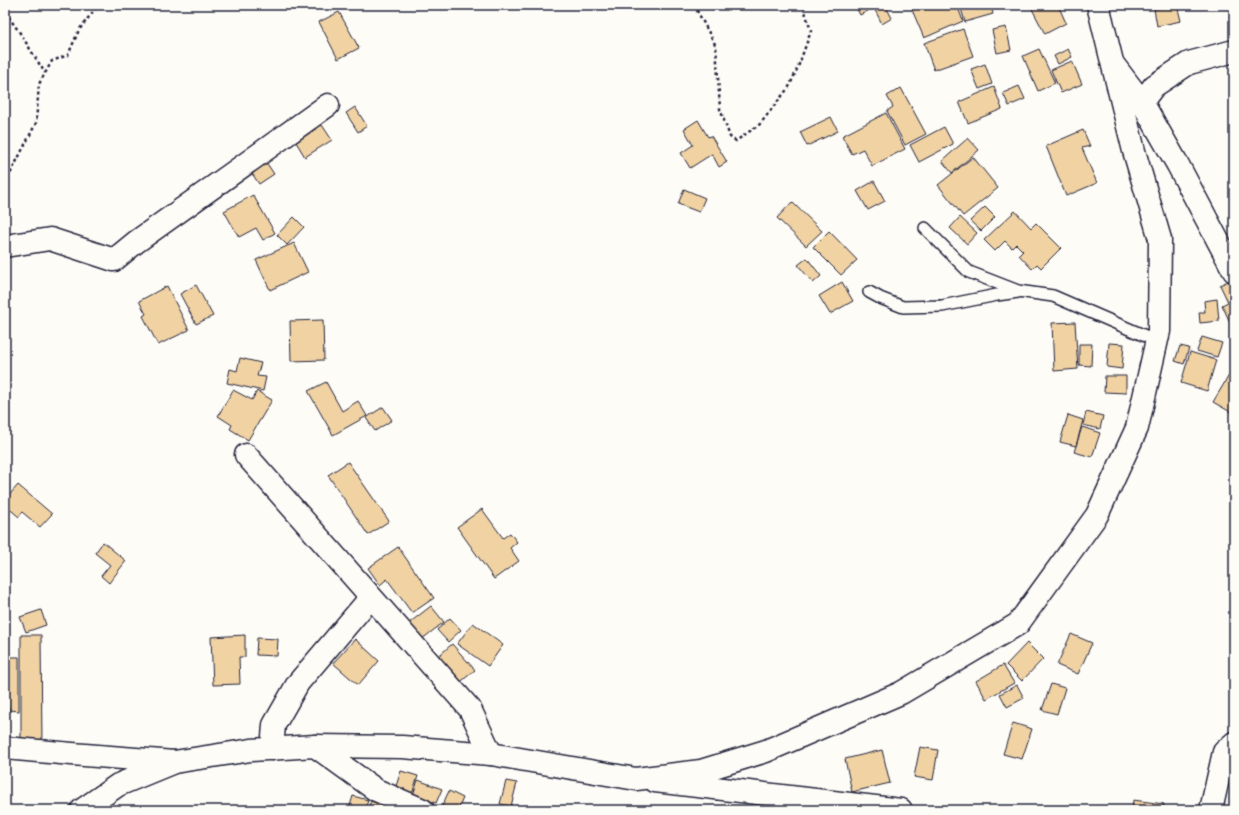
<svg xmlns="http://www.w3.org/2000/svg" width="1239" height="815" font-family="Itim,sans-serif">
<rect width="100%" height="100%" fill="#fdfcf7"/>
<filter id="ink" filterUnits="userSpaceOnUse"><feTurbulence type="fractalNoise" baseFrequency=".025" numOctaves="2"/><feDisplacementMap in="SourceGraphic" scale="8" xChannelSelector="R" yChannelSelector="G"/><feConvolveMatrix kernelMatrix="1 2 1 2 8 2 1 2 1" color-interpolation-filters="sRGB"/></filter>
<g filter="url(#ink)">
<path fill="#f0d2a3" stroke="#22223b" d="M855 5H879L860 15Z
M885 5 892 18 882 24 875 10Z
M910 5H957L963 21 924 38Z
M960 5H991L993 14 965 22Z
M1030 5H1058L1066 23 1045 34Z
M1177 5 1181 21 1157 26 1154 9Z
M339 12 359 48 338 59 319 22Z
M1006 27 1011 50 997 53 992 30Z
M963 29 973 56 934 70 924 43Z
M1039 49 1055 83 1038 91 1023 56Z
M1068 49 1072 57 1058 64 1054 56Z
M1072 61 1082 84 1061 93 1051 70Z
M985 64 992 84 979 89 971 69Z
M1019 86 1025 99 1009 106 1003 93Z
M994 87 1002 109 968 123 959 102Z
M901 88 926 134 905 145 887 111 893 107 887 96Z
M355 107 367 126 358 132 346 113Z
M886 113 905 149 872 166 863 149 852 154 842 136Z
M831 117 838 131 807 146 800 132Z
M698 120 708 137 711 136 727 162 719 167 712 154 690 168 681 153 693 145 684 129Z
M322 125 332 140 305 157 296 142Z
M944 127 953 144 919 162 910 145Z
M1083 130 1090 146 1082 148 1097 183 1066 196 1046 146Z
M968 138 979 150 952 173 942 161Z
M973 157 998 188 963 216 938 185Z
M266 162 274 174 259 184 251 172Z
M874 181 885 201 868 210 857 191Z
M684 189 705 198 699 212 678 204Z
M253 195 275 233 263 240 256 228 239 237 224 211Z
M792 202 822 231 806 246 777 218Z
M985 207 995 217 981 231 970 221Z
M1015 211 1031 228 1036 223 1061 248 1041 268 1037 264 1032 269 1019 255 1023 251 1016 244 1012 248 1005 241 995 251 984 240Z
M294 217 304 227 287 245 277 235Z
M960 217 977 233 967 244 950 228Z
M829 231 857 260 841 275 813 247Z
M294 243 308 272 270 290 256 260Z
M807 258 821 276 813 283 798 265Z
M1230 280 1234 288V331L1222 305 1228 302 1220 285Z
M842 282 853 301 830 314 819 296Z
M196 285 213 316 196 324 180 294Z
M167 286 189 330 158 345 143 316 146 314 139 301Z
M1217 299 1219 321 1200 323 1199 312H1205L1204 301Z
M323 320 324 360 291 361 290 321Z
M1075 322 1078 369 1054 371 1052 323Z
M1202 337 1222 343 1217 357 1197 351Z
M1109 343 1124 344 1122 369 1107 367Z
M1079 344H1092L1091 366 1079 365Z
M1180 346 1189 348 1184 364 1175 361Z
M1190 352 1216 360 1207 391 1181 383Z
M240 358 261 363 257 376 266 377 263 391 227 383 230 369 237 371Z
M1234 367V414L1213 402Z
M1105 376H1126V393L1104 392Z
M326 382 342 411 358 401 367 416 333 435 308 391Z
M233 390 252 400 257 391 272 400 248 440 230 429 232 425 218 416Z
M383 407 392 420 375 431 366 418Z
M1086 412 1103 416 1100 429 1083 425Z
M1068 415 1083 420 1076 446 1060 442Z
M1082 427 1100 433 1092 457 1074 452Z
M348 462 389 521 368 535 328 475Z
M18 485 52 514 40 527 22 512 19 517 5 505V500Z
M482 509 503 538 510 533 517 542 510 548 519 561 494 579 457 527Z
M103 542 126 561 109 583 101 576 110 565 95 553Z
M398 547 434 598 412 613 387 579 380 585 368 568Z
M431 606 444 622 417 643 404 627Z
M41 610 46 625 26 632 20 617Z
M450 618 461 630 448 642 437 630Z
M473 623 503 645 488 666 457 644Z
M1071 634 1092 643 1078 674 1057 665Z
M21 635H41L42 746H21Z
M245 635V657H239L240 684 213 685 211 637Z
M257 638 278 639 277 656 256 655Z
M355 639 379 661 358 685 333 663Z
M1027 643 1043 659 1022 681 1006 665Z
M452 644 475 670 457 685 434 660Z
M5 657H19V711L9 710V707H5Z
M1003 665 1014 683 986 699 976 681Z
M1051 684 1065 688 1057 714 1042 710Z
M1017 685 1024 698 1007 707 1000 694Z
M1013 723 1032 729 1022 759 1003 754Z
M920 747 938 750 933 780 914 777Z
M882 750 890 783 852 792 845 759Z
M401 771 418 776 412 794 395 789Z
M418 780 442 789 436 803 413 795Z
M506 781 517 783 511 806 500 804Z
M449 791 463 798 458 810H446L441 808Z
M353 796 368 800 365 810 349 809Z
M1133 800 1164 804 1163 810H1132Z
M371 801 385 807 384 810H367Z"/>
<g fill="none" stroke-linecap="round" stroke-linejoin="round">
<g stroke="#22223b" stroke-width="14">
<path id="service" d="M925 228 969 272 1018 291 1053 296 1157 341
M869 292 880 298 903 307 942 306 997 295 1018 292"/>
</g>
<g stroke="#22223b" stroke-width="25">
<path id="minor" d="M1113 64 1142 102 1178 165 1234 271
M1142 102 1154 86 1189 63 1234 51
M5 246 50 239 114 260 136 242 328 105
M246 455 470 709 491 754
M315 746 376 790 423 810
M5 748 72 754 174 762
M272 749 274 725 298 683 371 597
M655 781 901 810
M1211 810 1224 752 1234 743"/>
</g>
<g stroke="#22223b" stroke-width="25">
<path id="secondary" d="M82 810 118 785 174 762 251 750 315 746 402 747 491 754 636 779 701 771 766 751 901 693 1018 624 1097 515 1137 428 1159 331 1160 239 1134 151 1098 5"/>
</g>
<path stroke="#22223b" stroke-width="2.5" stroke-dasharray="3 3" stroke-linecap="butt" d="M694 5 716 46 720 109 730 137 736 141 760 124 789 87 798 67 811 31 803 5
M5 12 20 33 45 73
M5 184 36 123 39 84 52 61 68 55 79 30 98 5"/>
<use href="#service" stroke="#fdfcf7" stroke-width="11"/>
<use href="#minor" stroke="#fdfcf7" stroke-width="22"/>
<use href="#secondary" stroke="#fdfcf7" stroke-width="22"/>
</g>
</g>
<rect width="1239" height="815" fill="none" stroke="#fdfcf7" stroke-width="20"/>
<rect x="10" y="10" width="1219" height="795" fill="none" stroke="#22223b" stroke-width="1.5" filter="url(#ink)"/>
</svg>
